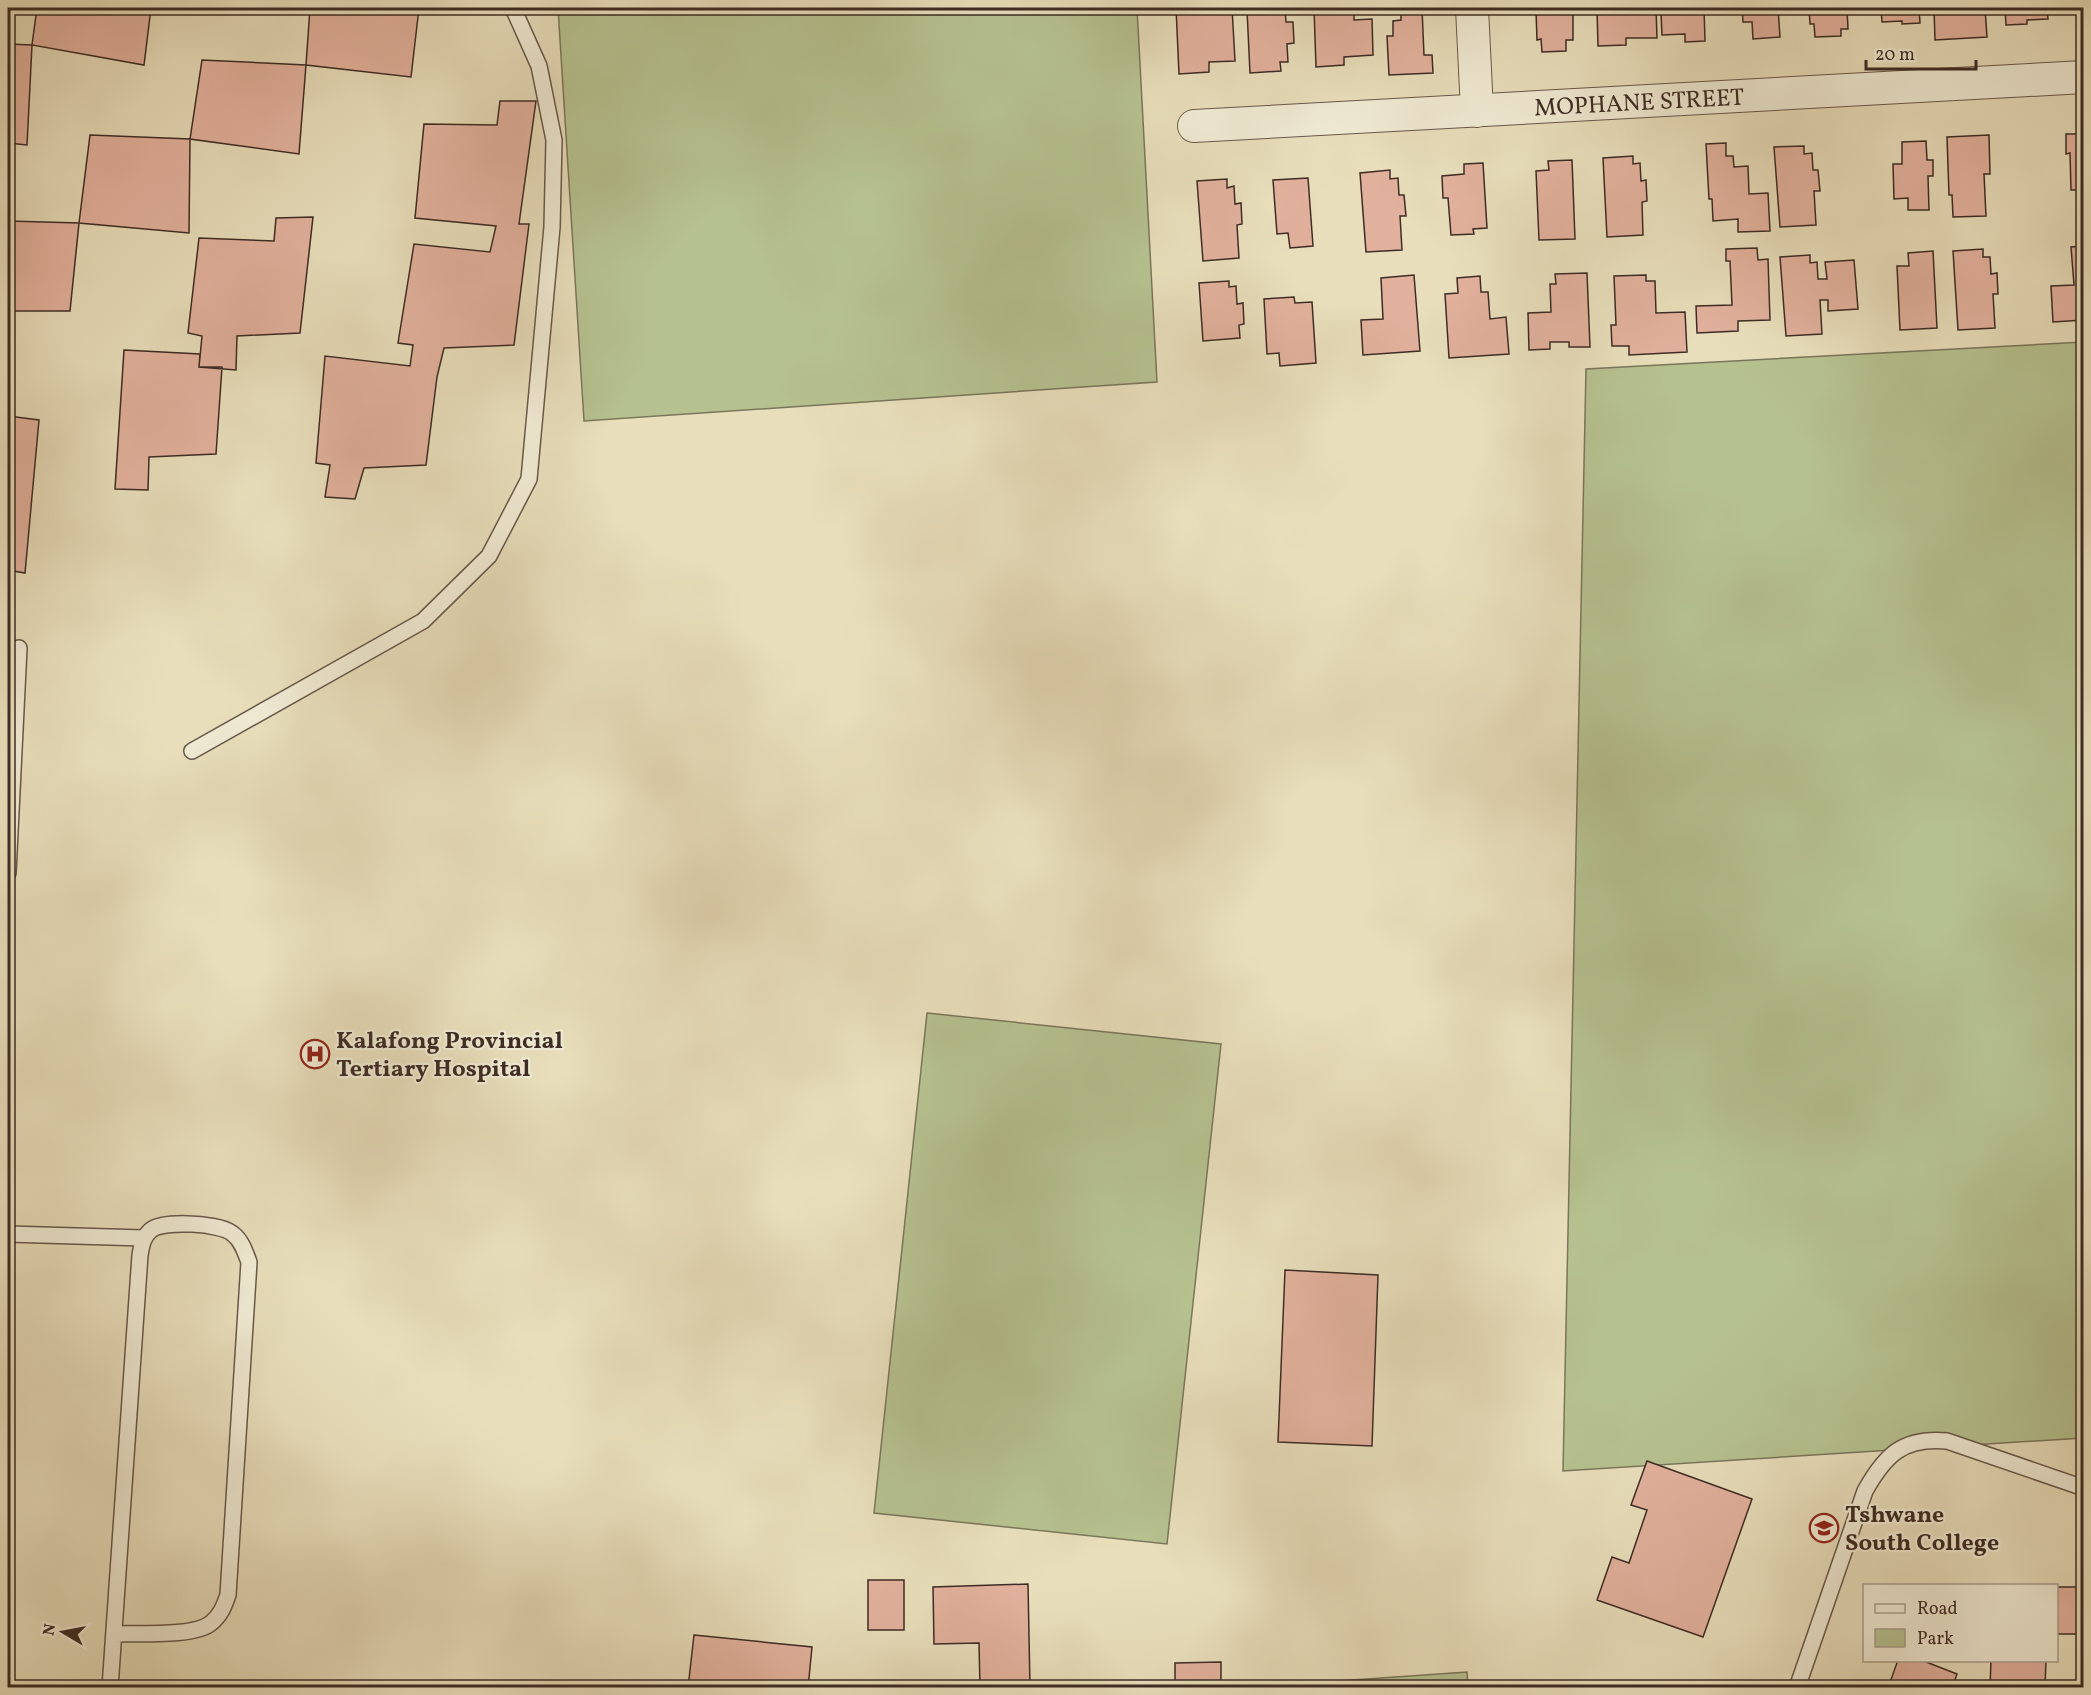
<svg xmlns="http://www.w3.org/2000/svg" width="2091" height="1695" font-family="Vollkorn,serif">
<rect width="100%" height="100%" fill="#e8debb"/>
<filter id="stains"><feTurbulence type="fractalNoise" baseFrequency=".00333" numOctaves="4"/><feColorMatrix values="0 0 0 0 .2 0 0 0 0 .09 0 0 0 0 .02 0 0 0 .5 -.17"/></filter>
<radialGradient id="worn" r=".72"><stop offset=".6" stop-color="#630" stop-opacity="0"/><stop offset="1" stop-color="#630" stop-opacity=".3"/></radialGradient>
<path fill="#b6c190" stroke="#7a765a" stroke-width="1.5" d="M558 8H1137L1157 382 584 421Z
M2083 342V1438L1563 1471 1586 369Z
M927 1013 1221 1044 1167 1544 874 1513Z
M1467 1672 1468 1687H1280V1685Z"/>
<path fill="#e2b19d" stroke="#3d2c24" stroke-width="1.5" d="M37 8H151L144 65 32 45Z
M310 8H419L411 77 306 65Z
M1176 8H1232L1235 61 1209 62V72L1179 74Z
M1285 8 1286 22H1293L1294 43 1287 44 1288 62H1280L1281 71 1250 73 1247 10Z
M1314 8H1354V20L1372 19 1373 55 1344 57V65L1316 67Z
M1401 8H1422L1424 55H1432L1433 73 1389 75 1387 36H1393V21L1401 20Z
M1541 8H1573V40H1566V51L1542 52 1541 39 1537 40 1536 11H1541Z
M1597 8H1656L1657 38H1626V45L1598 46Z
M1666 8H1704L1705 41 1685 42V34L1662 35 1661 13H1666Z
M1742 8H1778L1780 37 1753 39 1752 22H1743Z
M1809 8H1847L1848 29H1841V36L1815 37 1814 24H1810Z
M1881 8H1919L1920 23 1902 24V21L1882 22Z
M1934 8H1985L1987 37 1935 40Z
M2005 8H2047L2048 19 2027 20V24L2006 25Z
M8 44 32 45 27 145 8 143Z
M202 60 306 65 299 154 190 139Z
M500 101H536L519 224H529L514 345 444 348 437 377 426 465 364 468 355 499 325 497 330 465 316 463 325 356 410 366 413 345 398 343 414 244 490 252 496 226 415 218 424 124 497 125Z
M2066 134H2084V190H2071L2070 153 2066 154Z
M90 135 190 139 189 233 79 223Z
M1989 135 1990 174H1984L1986 216 1953 217 1952 195H1949L1947 137Z
M1926 141 1927 160H1933V176H1928L1929 210H1908V198L1894 199 1893 164H1902V142Z
M1726 143V156H1733L1734 167 1748 166 1749 194 1768 193 1770 231 1738 232V219L1713 221 1712 199H1709L1706 144Z
M1804 146V154L1812 153 1813 170H1818L1820 191H1814L1816 225 1780 227 1774 147Z
M1633 156V164L1640 163 1641 181 1646 180 1647 201 1642 202 1643 235 1607 237 1603 158Z
M1572 160 1575 239 1539 240 1536 171 1549 170 1548 161Z
M1483 163 1487 228 1473 229 1474 234 1451 235 1448 198H1443L1442 176 1464 174V164Z
M1390 170V179L1398 178 1399 195H1404L1406 216H1400L1402 250 1366 252 1360 173Z
M1308 178 1313 246 1290 248 1288 233 1277 234 1273 180Z
M1227 179V188L1234 186 1235 204 1241 203 1242 224 1237 225 1239 258 1203 261 1197 181Z
M313 217 300 333 237 336 236 370 199 367 202 336 188 333 199 238 274 241 276 218Z
M8 221 79 223 70 311H8Z
M2084 246V320L2053 322 2051 286 2074 285 2071 247Z
M1757 248 1758 260 1768 259 1770 320 1738 321V331L1697 333 1696 306 1732 305 1730 261H1726V249Z
M1983 249V257H1990L1991 274 1997 273 1998 294H1993L1995 328 1958 330 1953 251Z
M1933 251 1937 328 1900 330 1897 266H1909L1908 253Z
M1810 255V263L1817 262 1818 279H1827L1825 262 1854 260 1858 309 1828 311V300H1820L1822 334 1786 336 1780 257Z
M1587 273 1590 347H1569V342H1550V349L1529 350 1528 313 1551 312 1550 284H1556L1555 274Z
M1414 275 1420 351 1363 355 1361 320 1383 319 1381 278Z
M1646 275V281H1655L1656 313 1685 312 1687 352 1629 355V346H1612L1611 325H1616L1614 276Z
M1480 276 1481 292H1488L1490 319 1506 317 1509 354 1449 358 1445 294 1458 293 1457 278Z
M1229 281V287L1236 286 1237 304 1243 303 1244 324 1239 325 1240 338 1203 341 1199 283Z
M1294 297 1295 303 1312 302 1316 363 1280 366 1279 353 1267 354 1264 299Z
M124 350 200 354 199 367H222L216 454 149 457 148 490 115 489Z
M8 416 39 420 25 573 8 570Z
M1285 1270 1378 1275 1372 1446 1278 1442Z
M1647 1461 1752 1499 1703 1637 1597 1600 1612 1557 1629 1563 1647 1510 1631 1505Z
M8 1538H13L8 1651Z
M868 1580H904V1630H868Z
M1028 1584 1030 1688H980L979 1643 934 1644 933 1587Z
M2056 1587H2084V1634H2056Z
M694 1635 812 1647 808 1688H688Z
M1898 1660H1921L1957 1674 1952 1688H1888Z
M1991 1660H2046L2045 1688H1990Z
M1221 1662V1688H1175V1663Z"/>
<g fill="none" stroke-linecap="round" stroke-linejoin="round">
<g stroke="#68584a" stroke-width="18">
<path id="lane" d="M192 751 423 621 489 556 529 479 552 227 554 140 539 66 513 8
M8 873 19 648
M8 1234 144 1238
M110 1688 140 1255C142 1244 143 1237 151 1230 164 1220 221 1223 233 1234 242 1241 245 1252 249 1262L228 1595C224 1606 221 1615 211 1623 195 1637 137 1633 114 1634
M1797 1688 1865 1491C1885 1455 1903 1437 1947 1441L2084 1488"/>
</g>
<g stroke="#68584a" stroke-width="34">
<path id="street" d="M1472 8 1477 111
M1194 126 2084 77"/>
</g>
<use href="#lane" stroke="#f0ead3" stroke-width="15"/>
<use href="#street" stroke="#f0ead3" stroke-width="32"/>
</g>
<defs>
<g id="hospital-ring" transform="scale(1.5)"><circle r="9.5" fill="#f0ead3" stroke="#8f2418" stroke-width="1.5"/><path d="M-5-5h3v3.5h4V-5h3V5h-3V1.5h-4V5h-3Z" fill="#8f2418"/></g>
<g id="university-ring" transform="scale(1.5)"><circle r="9.5" fill="#f0ead3" stroke="#8f2418" stroke-width="1.5"/><path d="M0-5L7-2L0 1L-7-2ZM-4 1L0 2.5L4 1V4Q0 6-4 4Z" fill="#8f2418"/></g>
</defs>
<g fill-rule="evenodd">
<use href="#hospital-ring" x="315" y="1054"/>
<use href="#university-ring" x="1824" y="1528"/>
</g>
<g text-anchor="middle" stroke-width="4.5" stroke-linejoin="round" paint-order="stroke">
<g font-size="24" fill="#3d2c24" stroke="#f0ead3">
<text transform="translate(1639 102) rotate(-3)" y="8">MOPHANE STREET</text>
</g>
<g font-size="24" font-weight="bold" fill="#3d2c24" stroke="#f0ead3" text-anchor="start">
<text x="336" y="1048">Kalafong Provincial<tspan x="336" dy="28">Tertiary Hospital</tspan></text>
<text x="1845" y="1522">Tshwane<tspan x="1845" dy="28">South College</tspan></text>
</g>
</g>
<rect width="2091" height="1695" fill="none" stroke="#e8debb" stroke-width="30"/>
<rect x="9" y="9" width="2073" height="1677" fill="none" stroke="#3d2c24" stroke-width="3"/>
<rect x="15" y="15" width="2061" height="1665" fill="none" stroke="#3d2c24" stroke-width="1.5"/>
<rect x="1863" y="1584" width="195" height="78" fill="#f0ead3" stroke="#a89e8d" stroke-width="1.5"/>
<rect x="1875" y="1604" width="30" height="9" fill="#f0ead3" stroke="#a89e8d" stroke-width="1.5"/>
<text x="1917" y="1614" font-size="18" fill="#3d2c24">Road</text>
<rect x="1875" y="1629" width="30" height="18" fill="#b6c190" stroke="#a89e8d" stroke-width="1.5"/>
<text x="1917" y="1644" font-size="18" fill="#3d2c24">Park</text>
<g transform="translate(63 1632) rotate(280)" stroke="#f0ead3" stroke-width="4.5" paint-order="stroke">
<path d="M0-4.5L10 22L0 15L-10 22Z" fill="#3d2c24"/>
<text y="-9" font-size="16" font-weight="bold" text-anchor="middle" fill="#3d2c24">N</text>
</g>
<path d="M1866 60v9h110v-9" fill="none" stroke="#3d2c24" stroke-width="3"/>
<text x="1875" y="60" font-size="18" fill="#3d2c24" stroke="#f0ead3" stroke-width="4.5" paint-order="stroke">20 m</text>
<rect width="100%" height="100%" filter="url(#stains)"/>
<rect width="100%" height="100%" fill="url(#worn)"/>
</svg>
